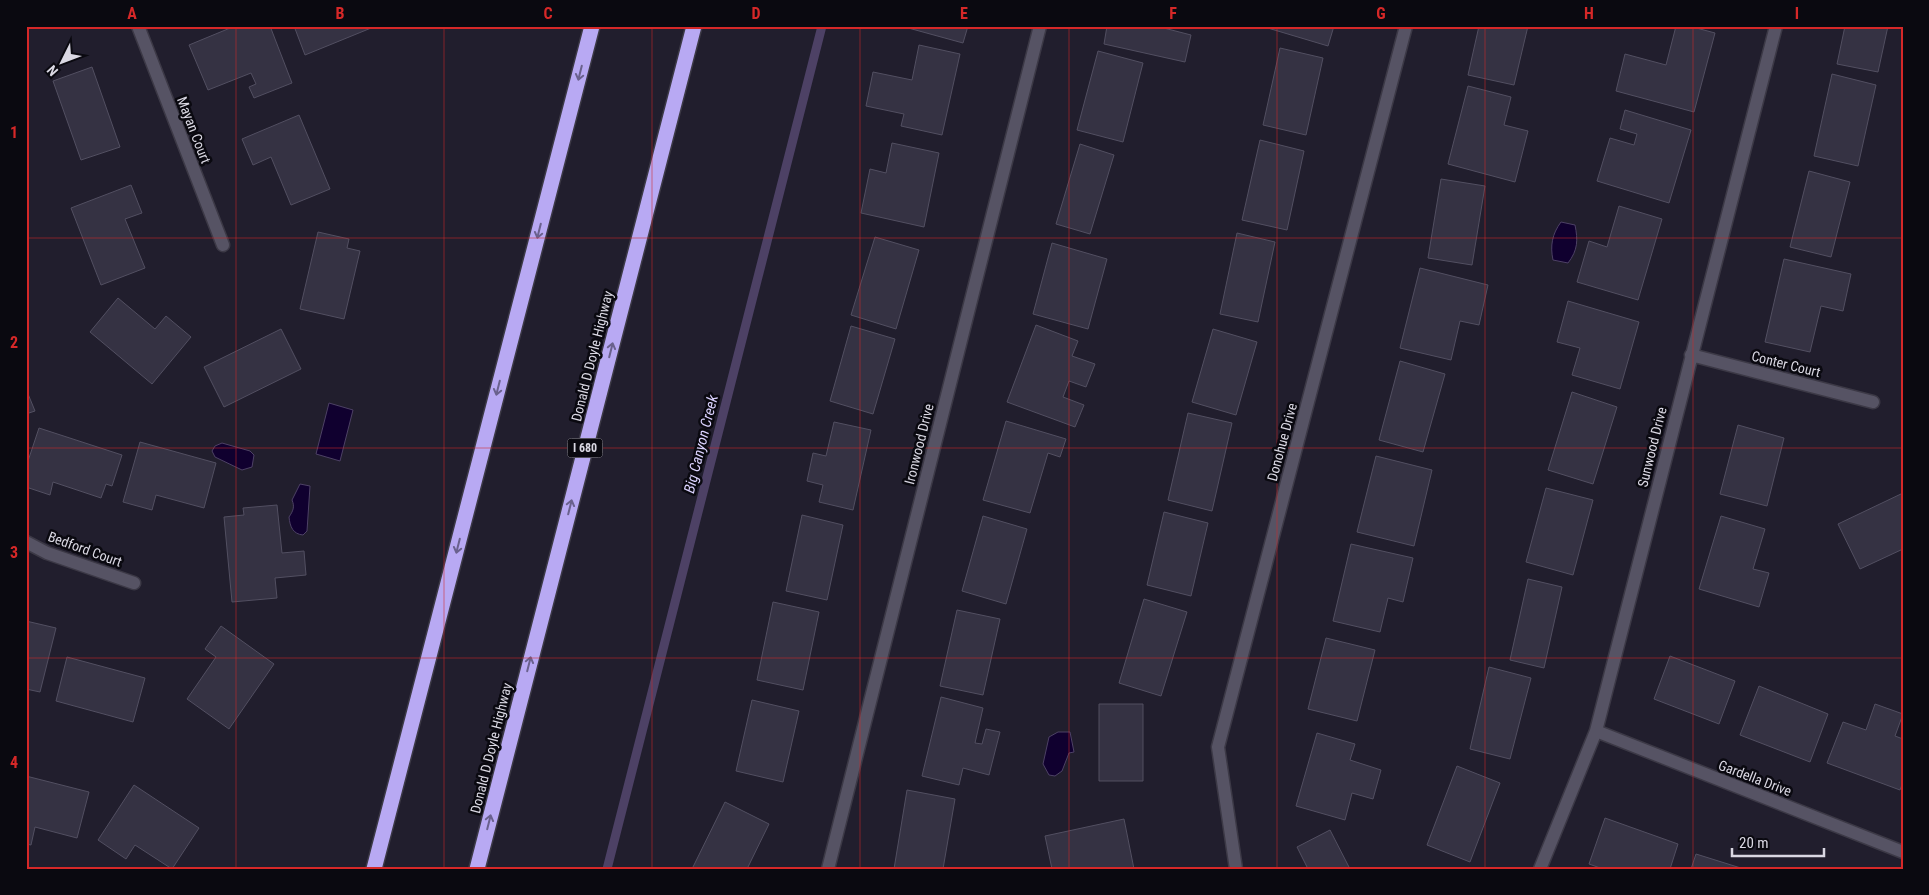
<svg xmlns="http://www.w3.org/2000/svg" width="1929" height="895" font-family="'Roboto Condensed',sans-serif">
<rect width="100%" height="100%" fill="#211e2d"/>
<path fill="#10002f" stroke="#4d4165" d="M1561 222 1575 225C1578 240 1578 250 1568 263L1553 260C1550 246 1552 234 1561 222Z
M329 403 353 410 340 461 316 454Z
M222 443 250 451 254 455 252 467 242 470 215 457 212 451 215 446Z
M300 484 310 486 307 531 303 535C293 534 290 527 289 517 293 511 295 507 292 500Z
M1058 732H1070L1074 752 1069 753 1062 771 1055 776 1049 775 1043 764 1049 737Z"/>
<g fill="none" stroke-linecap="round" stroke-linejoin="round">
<path stroke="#4d4165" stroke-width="9" d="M607 869 822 26"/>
</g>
<path fill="#353243" stroke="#524f61" d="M270 26 292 83 254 98 249 87 256 84 251 73 208 90 189 45 235 26Z
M294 26H376L305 55Z
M901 26H968L963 43Z
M1107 26H1156L1191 35 1185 62 1104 44Z
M1261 26H1334L1328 46Z
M1479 26H1528L1514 85 1468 75Z
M1676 26H1689L1715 33 1694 112 1616 91 1625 54 1666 65Z
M1845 26H1888L1878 72 1837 64Z
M919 45 960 54 942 135 901 126 904 114 866 106 873 72 912 80Z
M1280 48 1323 58 1306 135 1263 125Z
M1098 51 1143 63 1123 142 1077 130Z
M92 67 120 147 81 160 53 81Z
M1832 74 1876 85 1858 166 1814 156Z
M1468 86 1511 97 1504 125 1528 131 1515 182 1448 164Z
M1625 110 1691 130 1669 203 1597 181 1610 138 1634 145 1637 134 1620 129Z
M299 115 330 189 291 205 271 157 253 165 242 139Z
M1260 140 1304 151 1287 230 1242 220Z
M892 143 939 153 924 227 861 213 870 169 886 173Z
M1080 144 1114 155 1090 234 1056 224Z
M1809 171 1850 182 1831 257 1790 247Z
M1441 179 1485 186 1472 265 1428 258Z
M131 185 142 213 125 219 145 268 101 285 71 208Z
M1619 206 1662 219 1638 300 1577 282 1589 241 1607 247Z
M318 232 349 239 347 248 360 251 344 319 300 309Z
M1237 233 1275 242 1258 322 1220 314Z
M875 237 919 250 896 329 851 315Z
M1052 243 1107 259 1088 329 1033 314Z
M1784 259 1851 274 1843 311 1821 306 1810 352 1765 342Z
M1420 268 1488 285 1479 325 1460 321 1451 360 1400 348Z
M118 298 155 329 166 316 191 337 152 384 90 332Z
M1568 301 1639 322 1620 389 1572 375 1580 348 1557 342Z
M1036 325 1078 341 1072 356 1095 364 1086 387 1069 381 1063 397 1084 405 1075 427 1007 402Z
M851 326 895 339 873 414 830 401Z
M281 329 301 369 224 407 204 367Z
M1213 329 1257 342 1236 415 1192 402Z
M1400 361 1445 374 1423 452 1379 440Z
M26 389 35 411 26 414Z
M1572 392 1617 407 1593 484 1548 470Z
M1188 413 1232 423 1212 511 1168 500Z
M1006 421 1066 439 1060 457 1048 453 1030 513 983 500Z
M834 422 871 430 853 510 819 502 823 485 807 481 813 453 826 456Z
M1738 425 1784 438 1767 506 1720 494Z
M39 428 122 455 112 486 106 484 101 498 53 482 50 495 26 487V467Z
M140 442 216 463 204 508 156 495 152 510 123 502Z
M1376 456 1432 470 1414 546 1357 532Z
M1546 488 1593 500 1573 575 1526 562Z
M1903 493V549L1860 569 1838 524Z
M277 505 282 553 304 551 306 575 275 578 277 598 232 602 224 517 244 515 243 508Z
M1164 512 1208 523 1191 596 1147 585Z
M802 515 843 525 827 600 786 591Z
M983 516 1027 529 1006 604 962 591Z
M1721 516 1765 529 1753 569 1769 573 1759 607 1699 589Z
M1351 544 1413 558 1403 602 1388 598 1380 632 1333 621Z
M1528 579 1562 587 1544 668 1510 660Z
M1144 599 1187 612 1161 696 1119 683Z
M773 602 819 612 803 690 757 680Z
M957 610 1000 619 983 695 940 686Z
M26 621 56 628 40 692 26 689Z
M221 626 274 664 229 729 187 699 216 657 205 649Z
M1326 638 1375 650 1357 721 1308 709Z
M1670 656 1735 681 1719 724 1654 699Z
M67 657 145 678 133 722 56 701Z
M1489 667 1531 678 1510 759 1470 749Z
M1759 686 1828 714 1810 762 1740 735Z
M941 697 983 708 975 743 982 744 986 729 1000 732 989 775 963 768 959 785 922 776Z
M752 700 799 711 783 782 736 771Z
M1099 704H1143V781H1099Z
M1875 704 1903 714 1895 736 1903 739V782L1900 790 1827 763 1843 722 1866 730Z
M1317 733 1355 744 1350 760 1381 770 1373 799 1352 793 1345 820 1296 806Z
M1457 766 1500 783 1470 862 1427 845Z
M26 776 89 792 77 838 35 827 31 845 26 844Z
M134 785 199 828 172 869 135 845 126 859 98 840Z
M907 790 955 799 943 869H894Z
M725 802 769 824 747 869H692Z
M1605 818 1678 844 1670 869H1603L1589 864Z
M1124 819 1134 869H1052L1045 836Z
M1330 830 1350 869H1308L1297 847Z
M1696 854 1744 869H1691Z"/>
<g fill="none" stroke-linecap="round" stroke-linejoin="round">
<g stroke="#3c3946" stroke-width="15">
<path id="street" d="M138 26 223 245
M1691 355 1873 402
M26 542 47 553 134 583
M1596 731 1903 852
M828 869 1040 26
M1236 869 1218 747 1406 26
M1540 869 1596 731 1776 26"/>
</g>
<g stroke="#3c3946" stroke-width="18">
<path id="highway" d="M374 869 592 26
M477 869 694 26"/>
</g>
<use href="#street" stroke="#565364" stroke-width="12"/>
<use href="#highway" stroke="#b8a9f3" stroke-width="15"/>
</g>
<defs><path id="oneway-shaft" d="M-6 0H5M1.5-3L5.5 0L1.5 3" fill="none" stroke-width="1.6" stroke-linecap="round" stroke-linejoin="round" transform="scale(1.25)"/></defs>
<g stroke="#6a618d">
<use href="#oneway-shaft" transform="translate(580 73) rotate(104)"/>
<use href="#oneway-shaft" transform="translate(539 231) rotate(104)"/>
<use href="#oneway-shaft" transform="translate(611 350) rotate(-76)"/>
<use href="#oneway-shaft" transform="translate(498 388) rotate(104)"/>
<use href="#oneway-shaft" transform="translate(570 507) rotate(-76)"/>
<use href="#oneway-shaft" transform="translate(458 546) rotate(104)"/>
<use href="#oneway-shaft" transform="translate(529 664) rotate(-76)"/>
<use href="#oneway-shaft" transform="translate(489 822) rotate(-76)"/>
</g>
<path fill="none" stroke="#d62828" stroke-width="1" stroke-opacity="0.55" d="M236 26V869M444 26V869M652 26V869M860 26V869M1069 26V869M1277 26V869M1485 26V869M1693 26V869M26 238H1903M26 448H1903M26 658H1903"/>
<g text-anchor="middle" stroke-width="5" stroke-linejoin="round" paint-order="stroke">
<rect fill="#0a0910" stroke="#9c9aa4" stroke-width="1" x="567.5" y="438.5" width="35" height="19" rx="4"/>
<g font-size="12" font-weight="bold" fill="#dad8e3">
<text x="585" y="452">I 680</text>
</g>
<g font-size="14" fill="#dad8e3" stroke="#0a0910">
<text transform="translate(194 130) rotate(69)" y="5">Mayan Court</text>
<text transform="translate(592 356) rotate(-76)" y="5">Donald D Doyle Highway</text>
<text transform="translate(1786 364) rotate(14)" y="5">Conter Court</text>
<text transform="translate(1282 442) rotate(-75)" y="5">Donohue Drive</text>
<text transform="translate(919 444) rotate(-76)" y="5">Ironwood Drive</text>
<text transform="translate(1652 447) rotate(-76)" y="5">Sunwood Drive</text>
<text transform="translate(85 549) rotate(20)" y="5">Bedford Court</text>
<text transform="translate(491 748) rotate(-76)" y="5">Donald D Doyle Highway</text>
<text transform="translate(1755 778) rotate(21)" y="5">Gardella Drive</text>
</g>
<g font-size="15" font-style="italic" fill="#dbd3ff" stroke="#0a0910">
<text transform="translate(701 444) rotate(-76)" y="5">Big Canyon Creek</text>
</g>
</g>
<rect width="1929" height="895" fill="none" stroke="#0a0910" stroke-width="55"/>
<g transform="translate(62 62) rotate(228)" stroke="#0a0910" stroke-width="4" paint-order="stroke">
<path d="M0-4L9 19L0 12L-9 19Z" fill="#dad8e3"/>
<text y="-8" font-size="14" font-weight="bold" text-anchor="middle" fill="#dad8e3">N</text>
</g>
<path d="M1732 848v8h92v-8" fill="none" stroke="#dad8e3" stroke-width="2.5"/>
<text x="1739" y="848" font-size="15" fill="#dad8e3" stroke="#0a0910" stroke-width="4" paint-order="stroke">20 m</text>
<rect x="28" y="28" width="1874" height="840" fill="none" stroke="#d62828" stroke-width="2"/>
<g font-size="16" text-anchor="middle" font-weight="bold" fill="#d62828">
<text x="132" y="19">A</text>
<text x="340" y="19">B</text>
<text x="548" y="19">C</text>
<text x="756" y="19">D</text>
<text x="964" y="19">E</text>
<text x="1173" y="19">F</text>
<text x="1381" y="19">G</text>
<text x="1589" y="19">H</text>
<text x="1797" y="19">I</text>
<text x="14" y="138">1</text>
<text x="14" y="348">2</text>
<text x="14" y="558">3</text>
<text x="14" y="768">4</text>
</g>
</svg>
